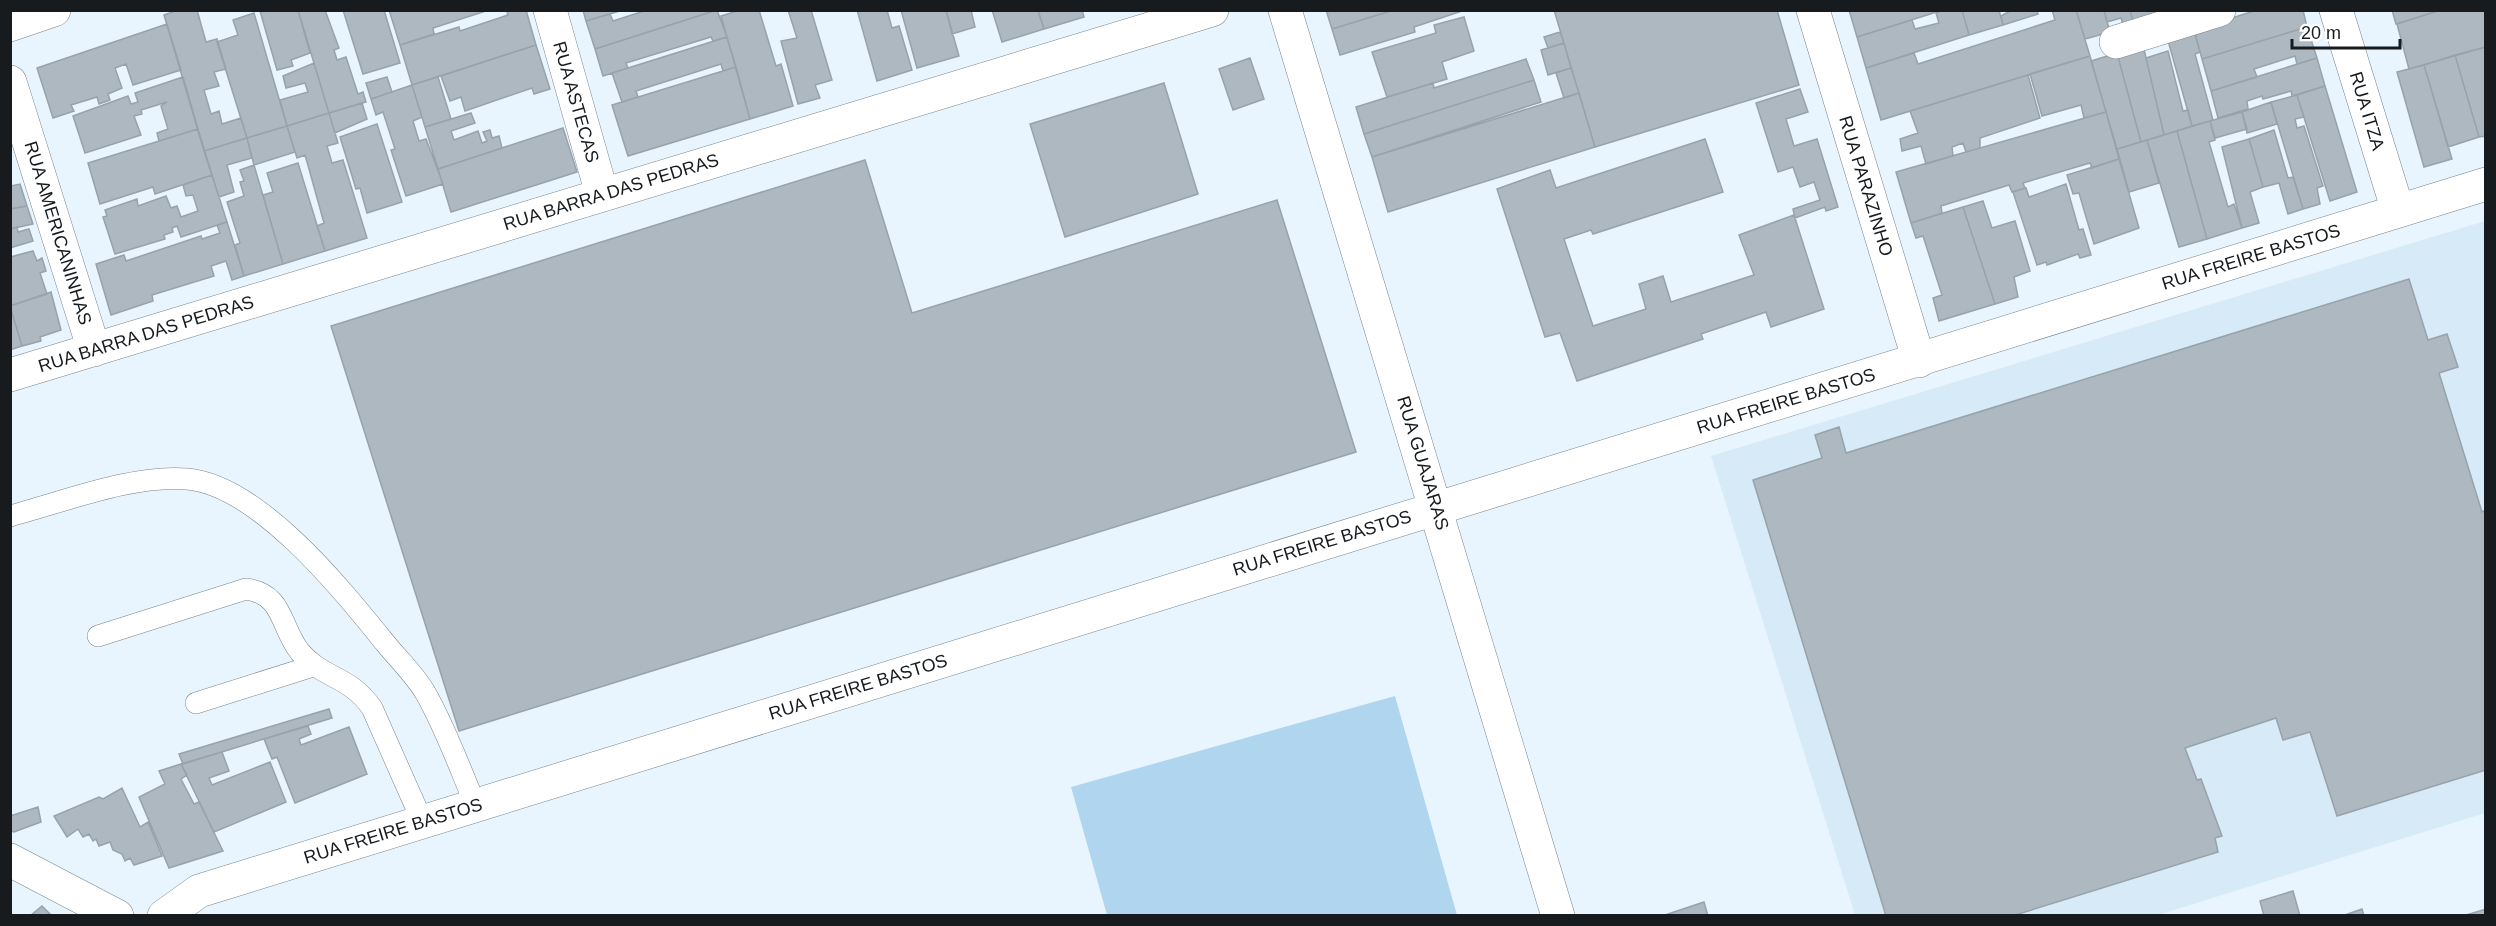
<svg xmlns="http://www.w3.org/2000/svg" width="2496" height="926" font-family="Helvetica,sans-serif">
<rect width="100%" height="100%" fill="#e9f5fe"/>
<path fill="#d7eaf7" d="M2485 221V813L2158 915H1855L1711 456Z"/>
<path fill="#b0d5ee" d="M1395 696 1457 915H1107L1071 787Z"/>
<path fill="#adb8c0" stroke="#97a2aa" stroke-width="1.5" d="M178 10H197L206 42 217 39 226 69 214 72 219 86 204 90 211 114 219 111 222 124 241 118 247 138 204 151 164 15Z
M254 10H298L310 53 291 60 293 66 277 70 260 11Z
M298 10H325L339 48 334 50 337 60 346 57 358 94 363 92 366 102 329 113Z
M343 10H384L400 63 363 74Z
M389 10H489L433 28 434 34 400 45Z
M512 10H526L536 45 412 85 400 45 459 27 460 31 508 15 507 12Z
M583 10H620V11L586 21Z
M647 10H717L595 49 586 21 610 14 613 21Z
M717 10 727 37 713 41 711 37 626 63 628 68 603 76 595 49Z
M740 10H759L776 66 781 64 793 106 750 119 721 16Z
M788 10H811L832 80 815 85 820 98 798 104 781 41 797 38Z
M857 10H887L892 28 899 26 912 70 877 81Z
M901 10H946L959 56 917 68Z
M946 10H971L975 27 952 34Z
M992 10H1038L1044 29 1002 42Z
M1082 10 1084 17 1044 29 1038 11Z
M1326 10H1394L1332 29Z
M1394 10H1465L1414 27 1415 32 1340 55 1332 29Z
M1554 10H1777L1799 85 1595 147Z
M1849 10H1943L1857 37Z
M1943 10H1962L1969 35 1866 68 1857 37 1912 20 1915 29 1939 23 1936 13Z
M1962 10H1999L2003 25 1969 35Z
M2037 10 2038 14 2003 25 2001 16 2012 10Z
M2052 10H2076L2090 56 1881 120 1866 68 1914 53 1918 64 2055 20Z
M2076 10H2104L2110 32 2085 39Z
M2104 10H2130L2134 25 2124 28 2121 18 2107 22Z
M2130 10H2158L2160 17 2134 25Z
M2257 10H2303L2307 27 2202 59 2194 30Z
M2392 10H2441L2396 24Z
M2441 10H2486V47L2409 69 2397 24Z
M254 13 287 126 247 138 217 42 238 35 233 20Z
M1464 17 1474 51 1442 62 1447 79 1387 97 1372 52 1436 33 1434 25Z
M167 24 181 70 133 85 126 64 115 68 122 88 108 94 110 100 99 104 97 97 71 105 74 111 53 118 37 68Z
M2307 27 2317 58 2297 64 2295 56 2254 69 2257 77 2211 91 2202 59Z
M2194 30 2200 52 2195 54 2213 120 2192 126 2167 37Z
M1560 32 1564 43 1548 48 1544 37Z
M727 37 736 67 723 71 721 64 636 91 638 97 622 102 612 73Z
M1564 43 1571 68 1548 75 1541 50Z
M536 45 550 89 534 94 532 88 465 111 461 97 450 101 441 76Z
M2143 45 2164 135 2141 142 2117 53Z
M2486 47V136L2479 137 2455 55Z
M2168 51 2183 111 2188 110 2192 126 2164 135 2146 58Z
M2117 53 2141 142 2117 149 2091 61Z
M2455 55 2479 137 2448 147 2424 65Z
M2090 56 2106 112 2084 118 2081 105 2042 116 2030 74Z
M1250 58 1264 99 1233 110 1219 69Z
M2317 58 2325 86 2292 96 2291 91 2263 99 2262 96 2247 101 2248 109 2218 118 2211 91Z
M1526 59 1534 80 1364 134 1356 107 1433 83 1434 88Z
M314 63 329 113 287 126 280 100 308 92 305 83 286 88 283 76Z
M2424 65 2452 159 2424 167 2397 72Z
M736 67 750 119 628 156 612 105Z
M1571 68 1579 93 1564 98 1556 73Z
M2028 75 2040 118 1980 138V148L1966 152 1963 143 1952 147 1953 156 1926 164 1921 146 1902 151 1900 139 1918 133 1910 111Z
M183 77 198 129 159 141 157 133 168 129 161 106 167 102 141 110 142 114 134 116 141 135 85 153 73 116 128 96 131 104 138 102 135 93Z
M387 77 392 92 371 99 366 83Z
M438 77 451 119 425 127 412 85Z
M1534 80 1541 102 1372 157 1364 134Z
M1164 83 1198 194 1065 237 1030 124Z
M412 85 422 117 413 121 419 141 426 139 443 184 406 196 391 150 395 149 383 112 376 115 371 99Z
M2325 86 2357 192 2330 201 2297 95Z
M1800 89 1808 112 1786 119 1794 146 1817 139 1838 207 1826 211 1825 207 1795 218 1793 209 1820 200 1814 182 1800 187 1793 167 1778 172 1756 103Z
M1579 93 1595 147 1388 212 1372 157Z
M2297 95 2304 117 2295 119 2297 128 2304 126 2323 186 2317 188 2320 204 2303 209 2271 102Z
M2271 102 2277 124 2247 133 2242 112Z
M362 103 367 119 335 133 329 113Z
M2106 112 2119 159 2092 168 2090 163 2023 183 2025 188 2012 192 2009 185 1941 206 1942 213 1911 223 1896 172Z
M2242 112 2247 129 2215 138 2210 121Z
M329 113 338 143 327 146 332 163 343 160 367 238 325 251 317 226 324 223 309 169 305 155 297 158 287 126Z
M471 113 475 123 451 131 454 140 478 131 482 143 487 141 483 132 490 130 492 138 499 136 502 148 438 169 425 127Z
M2210 121 2215 140 2209 142 2228 207 2234 204 2242 228 2207 239 2177 131Z
M377 124 402 202 367 213 360 188 356 189 340 137Z
M287 126 295 152 254 165 247 138Z
M563 128 577 172 451 212 438 169Z
M198 129 212 175 155 194 153 187 100 204 88 163Z
M2274 130 2288 178 2293 177 2303 209 2288 214 2279 183 2263 187 2249 139Z
M2177 131 2207 239 2179 247 2147 140Z
M247 138 252 158 227 165 234 192 219 197 204 151Z
M1705 139 1723 192 1593 234 1591 230 1564 239 1593 326 1646 309 1639 284 1663 276 1671 302 1754 275 1739 235 1794 215 1824 309 1771 327 1766 312 1701 334 1703 339 1577 381 1560 333 1545 337 1497 189 1550 170 1556 188Z
M2249 139 2263 187 2250 192 2259 223 2242 228 2222 147Z
M2147 140 2159 183 2129 192 2117 149Z
M2119 159 2139 228 2094 244 2079 193 2073 194 2067 175Z
M865 160 912 313 1277 200 1356 452 459 731 331 326Z
M298 163 325 251 283 264 263 195 273 192 267 173Z
M254 165 283 264 244 276 235 245 240 243 227 202 244 196 240 182 244 181 240 170Z
M212 175 227 222 181 237 177 226 172 228 173 232 164 235 165 239 115 254 103 217 107 216 105 210 137 199 138 206 166 196 171 208 177 206 181 217 198 211 193 195 186 196 183 185Z
M20 184 27 206 10 209V186Z
M2066 184 2079 230 2083 229 2091 255 2080 258 2078 254 2047 265 2046 262 2037 265 2013 192 2026 188 2029 197Z
M1983 201 1992 228 2015 221 2030 271 2014 277 2018 297 1995 304 1963 207Z
M27 206 33 224 10 229V209Z
M1963 207 1995 304 1939 321 1933 298 1942 295 1923 236 1916 238 1911 223Z
M227 222 244 276 232 280 226 261 211 266 214 276 152 295 153 301 111 315 96 264 124 255 126 261 201 236 202 239 220 233 217 225Z
M17 227 18 232 29 229 33 241 10 248V229Z
M33 251 37 261 42 258 46 271 40 273 47 294 10 306V257Z
M2409 279 2428 340 2447 334 2458 367 2439 373 2482 512 2486 510V770L2337 816 2310 732 2283 740 2276 718 2185 748 2197 780 2201 779 2222 836 2215 838 2218 852 2012 916H1886L1753 480 1822 458 1815 435 1839 427 1846 453Z
M51 292 61 330 40 337 41 341 22 346 10 306Z
M10 316H13L22 346 10 350Z
M329 709 332 718 183 764 179 754Z
M308 726 311 734 299 739 301 745 349 727 367 774 295 803 277 757 272 759 264 739Z
M222 752 229 771 209 778 212 785 270 762 286 802 214 832 181 764Z
M181 764 187 775 181 779 194 804 199 802 223 851 169 868 139 797 165 784 159 771Z
M122 788 140 827 148 822 162 856 134 865 130 858 125 861 122 854 113 850 110 842 99 846 96 839 93 841 89 834 83 837 78 829 67 837 54 816 99 797 103 799Z
M38 807 41 822 14 832 10 831V816Z
M2293 891 2300 916H2264L2260 901Z
M1704 902 1708 916H1662Z
M42 906 52 916H30Z
M2362 909 2364 916H2342Z
M2486 909V916H2463Z"/>
<g fill="none" stroke-linecap="round" stroke-linejoin="round">
<g stroke="#79848b" stroke-width="22">
<path id="lane" d="M10 516C63 502 134 474 187 479 259 485 343 591 386 644 399 660 416 676 426 694 446 729 460 769 476 806
M98 636 246 589C284 594 280 627 300 652 323 679 349 675 372 708L423 823
M196 703 313 666"/>
</g>
<g stroke="#79848b" stroke-width="34">
<path id="street" d="M550 10 602 194
M1285 10 1558 916
M1813 10 1919 361
M2336 10 2398 211
M10 25 54 10
M2116 42 2219 10
M10 82 94 350
M10 375 1212 10
M10 860 117 916
M164 916 199 891 2486 184"/>
</g>
<use href="#lane" stroke="#fff" stroke-width="21"/>
<use href="#street" stroke="#fff" stroke-width="33"/>
</g>
<g text-anchor="middle" stroke-width="6" stroke-linejoin="round" paint-order="stroke">
<g font-size="18" fill="#171b1e" stroke="#fff">
<text transform="translate(576 102) rotate(74)" y="6">RUA ASTECAS</text>
<text transform="translate(2367 111) rotate(73)" y="6">RUA ITZA</text>
<text transform="translate(1866 186) rotate(73)" y="6">RUA PARAZINHO</text>
<text transform="translate(611 192) rotate(-17)" y="6">RUA BARRA DAS PEDRAS</text>
<text transform="translate(58 233) rotate(73)" y="6">RUA AMERICANINHAS</text>
<text transform="translate(2251 257) rotate(-17)" y="6">RUA FREIRE BASTOS</text>
<text transform="translate(146 334) rotate(-17)" y="6">RUA BARRA DAS PEDRAS</text>
<text transform="translate(1786 401) rotate(-17)" y="6">RUA FREIRE BASTOS</text>
<text transform="translate(1423 463) rotate(73)" y="6">RUA GUAJARAS</text>
<text transform="translate(1322 543) rotate(-17)" y="6">RUA FREIRE BASTOS</text>
<text transform="translate(858 687) rotate(-17)" y="6">RUA FREIRE BASTOS</text>
<text transform="translate(393 831) rotate(-17)" y="6">RUA FREIRE BASTOS</text>
</g>
</g>
<rect width="2496" height="926" fill="none" stroke="#171b1e" stroke-width="24"/>
<path d="M2292 39v9h108v-9" fill="none" stroke="#171b1e" stroke-width="3"/>
<text x="2301" y="39" font-size="18" fill="#171b1e" stroke="#ffffff" stroke-width="4.5" paint-order="stroke">20 m</text>
</svg>
